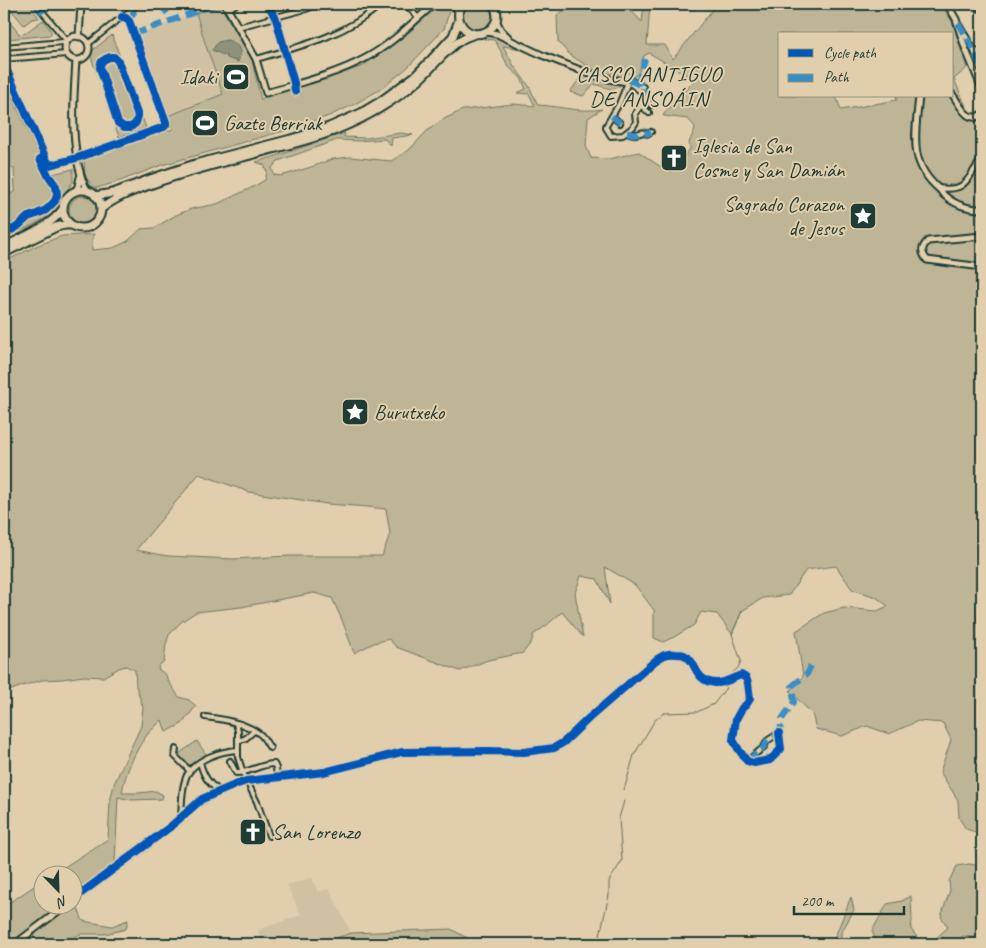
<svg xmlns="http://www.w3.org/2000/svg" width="986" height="948" font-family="Caveat,sans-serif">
<rect width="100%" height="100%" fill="#e1ceac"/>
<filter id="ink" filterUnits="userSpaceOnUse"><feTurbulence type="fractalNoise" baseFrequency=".02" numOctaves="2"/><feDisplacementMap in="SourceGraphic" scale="10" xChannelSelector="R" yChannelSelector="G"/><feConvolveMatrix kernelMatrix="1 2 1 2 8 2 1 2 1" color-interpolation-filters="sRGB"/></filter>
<g filter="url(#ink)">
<path fill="#d0c1a2" d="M196 13 206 46 223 94 168 116 166 115 139 34Z
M312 878 318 892 329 889 351 933 319 944H263L258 930 301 915 287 885Z"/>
<path fill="#beb496" stroke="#6e7865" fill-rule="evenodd" d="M4 4H29L39 18 32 19 24 25 12 11 9 12 8 20 21 36 43 20 51 31V35L8 39 4 29Z
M440 4H442L449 12 444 29 407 68 381 89 355 104 329 116 287 130 162 165 120 181 97 188 89 185 91 183 85 177 84 160 173 129 168 116 223 94 206 46 196 13 220 5 252 60 261 100 264 97 307 85 363 66 404 37Z
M468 4H487C506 25 468 41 463 18 462 12 464 8 468 4Z
M578 4H625L642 22 644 4H650L647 45H665L673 59 717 4H940L952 21 967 68 954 79 972 120 982 117V831L976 832 966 829 959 818 958 800 940 772 951 740 943 723 918 721 889 734 867 726 842 736 816 729 812 714 790 691 803 676 796 631 824 613 844 608 877 611 888 606 876 597 852 589 836 566 806 570 789 595 763 598 742 611 732 634 717 614 701 612 694 625 674 637 663 642 654 638V610L635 585 605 567 610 604 597 579 581 576 575 593 583 637 562 612 547 625 533 635 532 641 523 653 488 660 460 671 396 647 389 639 374 643 354 653 342 620 332 598 314 593 241 607 196 612 181 622 169 635 166 644 164 662 159 665 158 669 166 675 167 679 179 697 189 700 196 706 182 724 166 732 162 720C157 725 152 729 147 735 135 751 125 773 122 793H139L156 791 163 795 162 799 131 800 118 797 115 863C108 880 90 890 75 901L83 921 112 926 128 920 126 929 105 934H81L72 938H56L45 944H4V906L42 881V906H72V876L52 875 108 839 110 802 114 784 141 726 143 707 136 686 135 670 126 666 119 668 103 677 84 676 62 679 42 680 22 686 4 693V262L36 246 62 236 94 234 92 241V250L113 248 128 241 141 229 154 228 176 215 191 209 217 204 253 187 265 180 267 172 264 165 256 162 273 157 345 133 344 137 366 138 401 133 413 135 392 138 391 146 385 139 358 141 337 140 278 161 272 168 274 175 281 176 308 168 333 159 350 157 391 161 409 150 427 131 442 120 463 110 513 104 535 106 529 94 517 93 526 89 521 78 508 66 497 44 494 40 484 39 486 36 495 37 521 49 503 46 514 66 529 86 538 105C560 106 580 113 602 109L588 118 586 146 591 158 609 159 639 152 658 165 672 172 690 149V145L689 143C691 136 694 134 695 127L688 119 664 116 663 115 695 80 649 53 644 56 639 72 634 77 627 73 623 77 592 69 570 55 558 42 557 15 569 7ZM780 34H952V96H896L897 100 841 110 836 96H780ZM199 474 249 492 327 504 368 507 386 509 390 534 382 556H289L234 559 168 556 136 550Z
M112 35 146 128 119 137 91 57 94 49Z
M582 75 596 80 619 83V87L611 89 594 84 583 96 570 92Z
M4 79 48 175 73 169V182L60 199 55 211 49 216 31 226 4 238V197L16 191 15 190 14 168H5L4 145Z
M69 210a14 14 0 1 1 28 0a14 14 0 1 1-28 0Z
M197 741 208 757 191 770 178 757 180 753Z
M969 864 982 866V944H980L978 938 963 936 954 944H930L948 927 941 917 950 890 949 881 957 866Z
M911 896 912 921 911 929 922 944H877L872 931 887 904 902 901Z
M851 897 854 910 841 933V944H832Z
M451 929 478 944H319L351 933Z"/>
<path fill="#8f917a" stroke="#626f5e" d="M227 40C239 43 243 51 238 62L227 58 226 55H223L212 50 218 42Z"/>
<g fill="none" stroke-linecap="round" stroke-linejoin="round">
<path stroke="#626f5e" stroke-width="1" d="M729 676 738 668 741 661 732 634 742 611
M624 790 634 755 655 720 664 713 697 712 714 704 728 685
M593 944 600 935 609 895V881L622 861 619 818 624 801"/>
<g stroke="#1f3d34" stroke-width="8">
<path id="street" d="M36 4 67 41
M406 4 418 18
M980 9V4
M228 10 236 4
M959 25 973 48 982 74
M238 27 306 9 318 4
M88 44 138 4
M4 47 63 42 66 43
M974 49 982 55
M4 59 67 54
M256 59C302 46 344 36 382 4
M4 64 47 161 50 165 77 158 164 127 166 125V122L129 21 126 18 122 17
M628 82 619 104 606 126V128L611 136 623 135 633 127 636 122 635 114 641 105
M628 82C634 86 641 90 645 96L644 101 641 105 649 113
M628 82 632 81 643 87 645 96 651 105
M612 116 620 123
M627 132C630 133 633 135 636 134 641 134 642 130 647 134L651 132
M938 188C969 192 966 178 982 159
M205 717C223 719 247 723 261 735 265 739 267 744 270 748
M236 724 238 731V757L243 773 257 802 269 836
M238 739 241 740 246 738 254 731
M176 749 175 756 190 771
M230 761 236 773C249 773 260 764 274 764L276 768 277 778
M747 761 764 747 767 741 779 733
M200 762C203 775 209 786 221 791
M212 795 246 781 324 772 402 752 486 751 524 752 554 748 564 742 589 718 655 661C663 655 667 653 676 654 679 654 682 654 684 655 697 660 693 681 715 683 725 684 732 678 741 675L746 678 748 683 750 699 746 705 742 708 736 719 733 740 739 750 747 761 754 763 770 760 781 749 779 733
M181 818C182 804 181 788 187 775 196 759 220 751 238 750"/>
</g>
<g stroke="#1f3d34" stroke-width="9">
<path id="secondary" d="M225 4 256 59 266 93C299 83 334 75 364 59 391 45 412 23 434 4
M454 4 459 13
M947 4 956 19 964 45 982 89
M496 20 501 30 508 37
M487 32 497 34 542 55 590 74 608 79 628 82
M65 48a12 12 0 1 1 24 0a12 12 0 1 1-24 0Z
M79 37 81 4
M76 60C74 95 71 129 78 164 81 175 82 183 89 192
M952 94C960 104 967 125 982 114
M919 96C916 132 907 162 939 189 941 191 942 193 944 195 955 205 967 209 982 209
M75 192 78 186 80 177
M982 236 928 241C921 248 921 252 927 260L982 267
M72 900C104 876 138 853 169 828 184 816 194 803 212 795
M16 944 23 938 65 906"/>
</g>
<g stroke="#1f3d34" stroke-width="11">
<path id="highway" d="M463 4C459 10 457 15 460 22 471 47 509 28 493 4
M63 209a19 19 0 1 1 38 0a19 19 0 1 1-38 0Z
M95 196 113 193 153 178 195 164 295 138 329 127 361 113 381 101 415 76 429 62 453 36 459 20
M101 209C117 196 136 190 155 183 194 169 233 160 273 149 295 143 317 138 338 129 367 117 393 102 416 82 432 69 443 51 461 40 465 37 470 36 475 34
M4 247C24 236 49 228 63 209
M4 253 56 227 65 225H72"/>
</g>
<use href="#street" stroke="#e1ceac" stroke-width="4"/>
<use href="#secondary" stroke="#e1ceac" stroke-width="5"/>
<use href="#highway" stroke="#e1ceac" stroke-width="7"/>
<path stroke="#378ec5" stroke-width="6" stroke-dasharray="12 6" stroke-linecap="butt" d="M36 4 44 14
M160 4 173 20
M980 9V4
M129 21 134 12 144 4
M958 23 973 48 982 74
M134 34 217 4
M628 82 632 81 643 87 645 96 651 105
M641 85 639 79 645 59
M612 116 620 123
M627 132C630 133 633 135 636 134 641 134 642 130 647 134L651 132
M779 737 782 719 794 702 792 686 807 674 811 666
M747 761 764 747 767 741 779 733"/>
<g stroke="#e1ceac" stroke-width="11">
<path id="cycleway" d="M268 4 276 19 294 83 295 91
M110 57H114L118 61 138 116 136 123 131 127H124L118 123 100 68C100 61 104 59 110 57Z
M4 64 47 161 50 165 77 158 164 127 166 125V122L129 21 126 18 122 17
M4 234 17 227 28 217 37 214 46 210 55 201 57 195 56 186 48 175 40 159
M72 900 170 827 202 799 235 785 246 781 324 772 402 752 486 751 524 752 554 748 564 742 589 718 655 661C663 655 667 653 676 654 679 654 682 654 684 655 697 660 693 681 715 683 725 684 732 678 741 675L746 678 748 683 750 699 746 705 742 708 736 719 733 740 739 750 747 761 754 763 770 760 781 749 779 733"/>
</g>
<use href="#cycleway" stroke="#0057b8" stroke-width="8"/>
</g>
</g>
<defs>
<g id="stadium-square" transform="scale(1.4375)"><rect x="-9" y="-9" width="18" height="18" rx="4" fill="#1f3d34" stroke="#e1ceac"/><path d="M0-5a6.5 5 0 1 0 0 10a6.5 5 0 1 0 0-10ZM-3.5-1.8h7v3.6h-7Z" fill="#fff"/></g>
<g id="church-square" transform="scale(1.4375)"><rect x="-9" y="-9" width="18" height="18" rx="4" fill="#1f3d34" stroke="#e1ceac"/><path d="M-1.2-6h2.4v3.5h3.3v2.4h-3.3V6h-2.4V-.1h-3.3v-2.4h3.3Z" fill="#fff"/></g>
<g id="sight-square" transform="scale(1.4375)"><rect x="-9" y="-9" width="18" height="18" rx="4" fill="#1f3d34" stroke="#e1ceac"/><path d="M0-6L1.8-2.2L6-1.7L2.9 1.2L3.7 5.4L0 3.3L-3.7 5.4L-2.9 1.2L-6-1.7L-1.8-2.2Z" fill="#fff"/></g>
</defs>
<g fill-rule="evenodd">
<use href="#stadium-square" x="236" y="77"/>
<use href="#stadium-square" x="205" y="123"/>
<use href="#church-square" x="674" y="158"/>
<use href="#sight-square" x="863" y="216"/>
<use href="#sight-square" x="355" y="412"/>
<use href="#church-square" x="253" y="832"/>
</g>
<g text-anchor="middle" stroke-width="4" stroke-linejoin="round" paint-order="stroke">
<g font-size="21" fill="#1f3d34" stroke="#e1ceac" text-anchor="start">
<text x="217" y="84" text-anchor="end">Idaki</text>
<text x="224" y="130">Gazte Berriak</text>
<text x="693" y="153">Iglesia de San<tspan x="693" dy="24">Cosme y San Damián</tspan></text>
<text x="844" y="211" text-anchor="end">Sagrado Corazon<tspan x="844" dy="24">de Jesus</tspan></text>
<text x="374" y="419">Burutxeko</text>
<text x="272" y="839">San Lorenzo</text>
</g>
<g font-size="22" letter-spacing="1" fill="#1f3d34" stroke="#e1ceac">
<text x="649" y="81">CASCO ANTIGUO<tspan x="649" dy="25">DE ANSOÁIN</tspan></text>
</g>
</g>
<rect width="986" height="948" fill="none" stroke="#e1ceac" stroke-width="20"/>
<rect x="10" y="10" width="966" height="928" fill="none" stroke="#1f3d34" stroke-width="2" filter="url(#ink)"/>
<rect x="778" y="32" width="175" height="65" fill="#e1ceac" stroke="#93947c"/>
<rect x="788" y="49" width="25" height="8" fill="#0057b8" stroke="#93947c"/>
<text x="824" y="58" font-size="15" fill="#1f3d34">Cycle path</text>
<rect x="788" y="74" width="25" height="8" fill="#378ec5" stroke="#93947c"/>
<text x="824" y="82" font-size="15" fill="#1f3d34">Path</text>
<g transform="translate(58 890) rotate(157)"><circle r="24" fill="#e1ceac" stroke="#93947c"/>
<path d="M0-4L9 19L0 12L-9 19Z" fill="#1f3d34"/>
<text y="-8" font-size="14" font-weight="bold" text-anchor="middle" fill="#1f3d34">N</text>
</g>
<path d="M794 906v8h110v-8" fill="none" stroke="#1f3d34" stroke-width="2.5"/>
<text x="801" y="906" font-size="15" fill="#1f3d34" stroke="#e1ceac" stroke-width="4" paint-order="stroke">200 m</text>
</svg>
